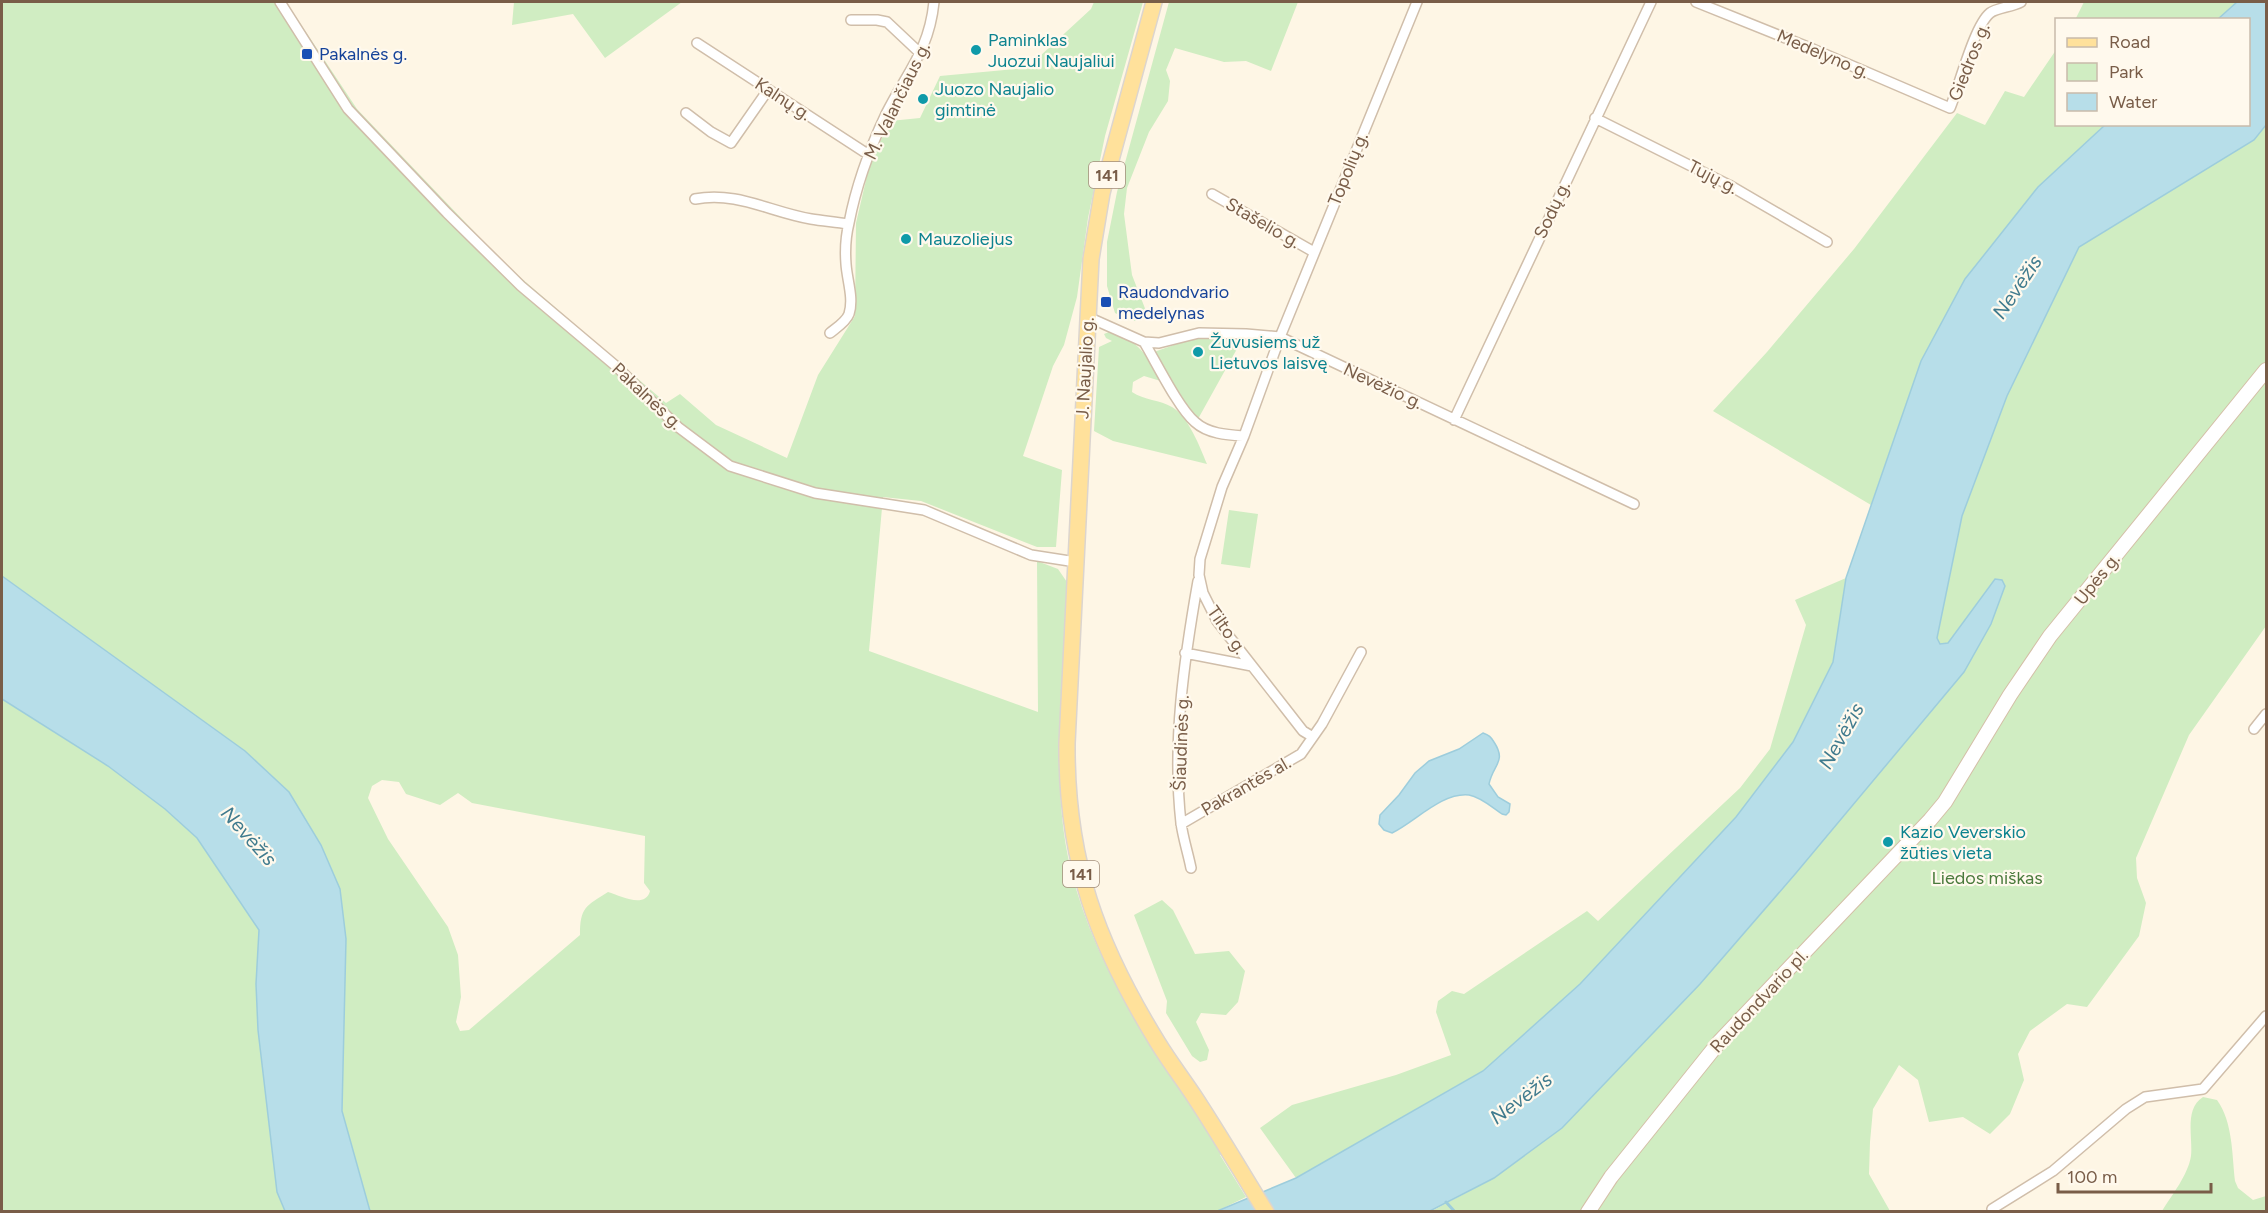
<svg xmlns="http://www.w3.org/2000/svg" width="2268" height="1213" font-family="Figtree,sans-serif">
<rect width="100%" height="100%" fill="#fef6e5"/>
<path fill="#d0edc2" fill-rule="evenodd" d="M2 2H286L357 109 506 265 666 403 680 394 716 425 787 458 818 375 855 316 856 223 870 163 890 121 920 118 940 76 1027 68 1091 9 1094 2H1143L1105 136 1088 218 1077 297 1064 345 1053 366 1023 456 1062 470 1056 547H1037L921 501 883 497 869 651 1038 712 1037 561 1058 569 1069 585C1064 676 1049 781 1071 870 1097 976 1163 1063 1223 1153L1220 1155 1246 1197 1215 1212 370 1211 342 1111 346 939 289 792 245 751 2 576ZM382 780 399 782 406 794 440 805 458 793 472 803 645 836 644 883 650 891C645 909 621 896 608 892 586 906 580 907 580 935L469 1030 460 1031 456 1022 461 997 458 955 448 927 388 839 368 798 372 786Z
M514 2H682L605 58 573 14 512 25Z
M1169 2H1298L1271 71 1246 61 1224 62 1175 48 1166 70 1170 81 1168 101 1149 132 1127 188 1124 214 1132 275 1146 311 1140 321H1131L1115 313 1107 286V242L1117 192Z
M2084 2H2237L2218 19 2075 20Z
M2056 50V124L2105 125 2038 187 1921 361 1871 505 1713 411 1767 352 1854 249 1957 113 1985 125 2005 91 2024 97Z
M2266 125V626L2189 735 2136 858 2137 878 2146 903 2139 936 2087 1007 2067 1004 2030 1031 2018 1054 2024 1080 2010 1114 1990 1134 1963 1117 1929 1122 1918 1080 1899 1065 1873 1109 1870 1142 1869 1174 1890 1211 1430 1212 1494 1178 1562 1128 1700 984 1796 873 1964 672 1995 579 1948 643 1940 644 1937 638 1962 516 2007 396 2079 247 2254 140Z
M1109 332C1139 339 1148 358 1164 382L1144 376 1133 382 1132 392C1144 400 1160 400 1172 407 1188 416 1200 447 1207 464L1113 441 1094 431 1099 347 1112 341 1106 338 1104 334Z
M1243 338 1198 419 1191 412 1154 352 1191 339Z
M1229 510 1258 514 1250 568 1221 564Z
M1846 578 1833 662 1793 742 1736 817 1580 984 1483 1071 1296 1178 1260 1128 1292 1105 1396 1075 1451 1055 1436 1012 1438 1001 1452 991 1464 994 1587 911 1598 921 1740 788 1770 749 1806 625 1795 600Z
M2 699 108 766 165 809 197 838 259 930 256 984 258 1030 277 1192 285 1211H2Z
M1162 900 1173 910 1195 954 1229 951 1245 971 1238 1002 1226 1015 1201 1013 1196 1022 1209 1050 1207 1060 1200 1062 1192 1056 1166 1013 1167 1001 1134 915Z
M2203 1097 2217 1100C2233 1122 2232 1155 2235 1181L2238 1188 2253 1200 2266 1196V1211H2162C2172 1195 2188 1175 2191 1156 2193 1137 2184 1109 2203 1097Z"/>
<path fill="#b7dee9" stroke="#9dcddc" stroke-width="1.5" d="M2237 2H2266V125L2254 140 2079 247 2007 396 1962 516 1937 638 1940 644 1948 643 1995 579 2002 580 2005 586 1991 624 1964 672 1796 873 1700 984 1562 1128 1494 1178 1430 1211 1215 1212 1296 1178 1483 1071 1580 984 1736 817 1793 742 1833 662 1846 578 1921 361 1965 279 2038 187 2105 125 2248 124V20L2218 19Z
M2 576 245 751 289 792 321 845 340 889 346 939 342 1111 370 1211H285L277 1192 258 1030 256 984 259 930 197 838 165 809 108 766 2 699Z
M1483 733C1489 735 1491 737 1494 742 1507 762 1493 764 1489 784L1498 797 1510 804 1509 812 1506 815 1502 814C1493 808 1481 797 1469 795 1442 792 1415 822 1392 833L1384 830 1379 824 1380 815 1399 795 1415 773 1429 761 1459 749Z"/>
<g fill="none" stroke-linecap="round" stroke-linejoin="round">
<path stroke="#9dcddc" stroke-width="3" d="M1446 1202 1455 1212"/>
<g stroke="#d0beaa" stroke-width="12">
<path id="street" d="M280 2 348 109 447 213 521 286 617 367 678 427 730 466 815 493 924 510 1031 555 1076 562
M1696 2 1808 47 1950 108C1959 87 1974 26 1990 13 1996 8 2012 7 2021 2
M851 20H877L887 22 921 54
M697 43 869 155
M686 113 711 132 731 143 768 90
M1595 118 1729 185 1827 242
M1212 194 1314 252
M695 199C737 191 770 212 811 219 823 221 836 222 848 224
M1088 317 1144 342 1159 343 1199 333 1246 334 1280 337 1634 504
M830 333C836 328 846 322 849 314 854 298 847 280 846 264 845 251 846 235 849 223 856 186 870 148 886 114 907 72 929 51 934 2
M1144 342C1156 362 1179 409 1195 422 1208 434 1228 435 1244 436
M1454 420 1651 2
M1185 653 1252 666
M2254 729 2266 714
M1313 737 1303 731 1217 621 1203 593 1199 575 1200 559 1222 487 1244 436 1280 337 1417 2
M1181 824 1301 754 1322 724 1361 652
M1191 868C1188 853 1183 838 1181 823 1172 743 1184 660 1198 581
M1992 1209 2053 1171 2126 1109 2145 1097 2203 1089 2266 1016"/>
</g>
<g stroke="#d4bfa7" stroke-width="16">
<path id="secondary" d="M1588 1212 1611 1177 1720 1041 1930 820 1945 802 2010 695 2050 636 2266 370"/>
</g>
<g stroke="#dcd5cf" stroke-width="18">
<path id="primary" d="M1154 2 1102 193 1091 259 1067 743C1066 861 1097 944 1158 1043 1169 1061 1182 1078 1194 1096 1219 1134 1242 1173 1266 1212"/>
</g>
<use href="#street" stroke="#fff" stroke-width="9"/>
<use href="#secondary" stroke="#fff" stroke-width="14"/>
<use href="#primary" stroke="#ffe19b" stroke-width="15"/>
</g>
<g fill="#0f9aa8" stroke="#fff9ed" stroke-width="2">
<circle cx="976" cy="50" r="6"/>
<circle cx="923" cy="99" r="6"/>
<circle cx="906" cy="239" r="6"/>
<circle cx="1198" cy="352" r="6"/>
<circle cx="1888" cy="842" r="6"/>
</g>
<g fill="#1a4fb4" stroke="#fff9ed" stroke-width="2">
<rect x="301" y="48" width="12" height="12" rx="3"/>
<rect x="1100" y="296" width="12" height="12" rx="3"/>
</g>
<g text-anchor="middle" stroke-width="4.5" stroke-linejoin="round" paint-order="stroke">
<g fill="#fff9ed" stroke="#a18c7a" stroke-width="1.5">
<rect x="1089" y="162" width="36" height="26" rx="4.5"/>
<rect x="1063" y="861" width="36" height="26" rx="4.5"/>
</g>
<g font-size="16" font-weight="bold" fill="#795d48">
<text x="1107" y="181">141</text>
<text x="1081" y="880">141</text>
</g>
<g font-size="18" fill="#0d838f" stroke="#fff9ed" text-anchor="start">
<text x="988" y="46">Paminklas<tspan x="988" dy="21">Juozui Naujaliui</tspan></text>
<text x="935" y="95">Juozo Naujalio<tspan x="935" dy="21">gimtinė</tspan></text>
<text x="918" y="245">Mauzoliejus</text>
<text x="1210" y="348">Žuvusiems už<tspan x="1210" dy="21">Lietuvos laisvę</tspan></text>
<text x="1900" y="838">Kazio Veverskio<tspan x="1900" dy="21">žūties vieta</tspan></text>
</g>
<g font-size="18" fill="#164399" stroke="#fff9ed" text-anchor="start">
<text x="319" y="60">Pakalnės g.</text>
<text x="1118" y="298">Raudondvario<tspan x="1118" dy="21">medelynas</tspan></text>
</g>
<g font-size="18" fill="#795d48" stroke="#fff9ed">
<text transform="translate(1823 54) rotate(23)" y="6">Medelyno g.</text>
<text transform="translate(1969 62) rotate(-68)" y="6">Giedros g.</text>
<text transform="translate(783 99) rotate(33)" y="6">Kalnų g.</text>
<text transform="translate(897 101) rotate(-64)" y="6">M. Valančiaus g.</text>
<text transform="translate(1348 169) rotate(-68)" y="6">Topolių g.</text>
<text transform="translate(1713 177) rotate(27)" y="6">Tujų g.</text>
<text transform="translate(1552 210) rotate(-65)" y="6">Sodų g.</text>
<text transform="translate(1263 223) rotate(30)" y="6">Stašelio g.</text>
<text transform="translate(1085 368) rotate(-87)" y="6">J. Naujalio g.</text>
<text transform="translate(1383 386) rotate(25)" y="6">Nevėžio g.</text>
<text transform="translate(647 396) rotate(43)" y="6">Pakalnės g.</text>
<text transform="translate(2097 579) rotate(-51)" y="6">Upės g.</text>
<text transform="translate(1227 630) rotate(55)" y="6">Tilto g.</text>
<text transform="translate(1181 743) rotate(-88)" y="6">Šiaudinės g.</text>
<text transform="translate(1246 786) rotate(-30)" y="6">Pakrantės al.</text>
<text transform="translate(1759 1001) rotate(-47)" y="6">Raudondvario pl.</text>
</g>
<g font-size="18" fill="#4a7a3c" stroke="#fff9ed">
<text x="1987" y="884">Liedos miškas</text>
</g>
<g font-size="20" font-style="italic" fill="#407b8e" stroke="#fff9ed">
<text transform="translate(2017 287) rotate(-56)" y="7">Nevėžis</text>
<text transform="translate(1841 736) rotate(-61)" y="7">Nevėžis</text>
<text transform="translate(249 836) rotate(48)" y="7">Nevėžis</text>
<text transform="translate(1521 1098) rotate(-37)" y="7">Nevėžis</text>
</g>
</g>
<rect width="2268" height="1213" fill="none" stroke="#795d48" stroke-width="6"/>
<rect x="2055" y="18" width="195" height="108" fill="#fff9ed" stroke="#c9bbab" stroke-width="1.5"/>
<rect x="2067" y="38" width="30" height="9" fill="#ffe19b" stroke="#c9bbab" stroke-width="1.5"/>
<text x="2109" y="48" font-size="18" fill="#795d48">Road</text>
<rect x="2067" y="63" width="30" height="18" fill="#d0edc2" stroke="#c9bbab" stroke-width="1.5"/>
<text x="2109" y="78" font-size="18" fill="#795d48">Park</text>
<rect x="2067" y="93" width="30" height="18" fill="#b7dee9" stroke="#c9bbab" stroke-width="1.5"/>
<text x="2109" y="108" font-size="18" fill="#795d48">Water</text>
<path d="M2058 1183v9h153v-9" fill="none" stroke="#795d48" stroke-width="3"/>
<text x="2067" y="1183" font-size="18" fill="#795d48" stroke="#fff9ed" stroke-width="4.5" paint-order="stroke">100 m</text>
</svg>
